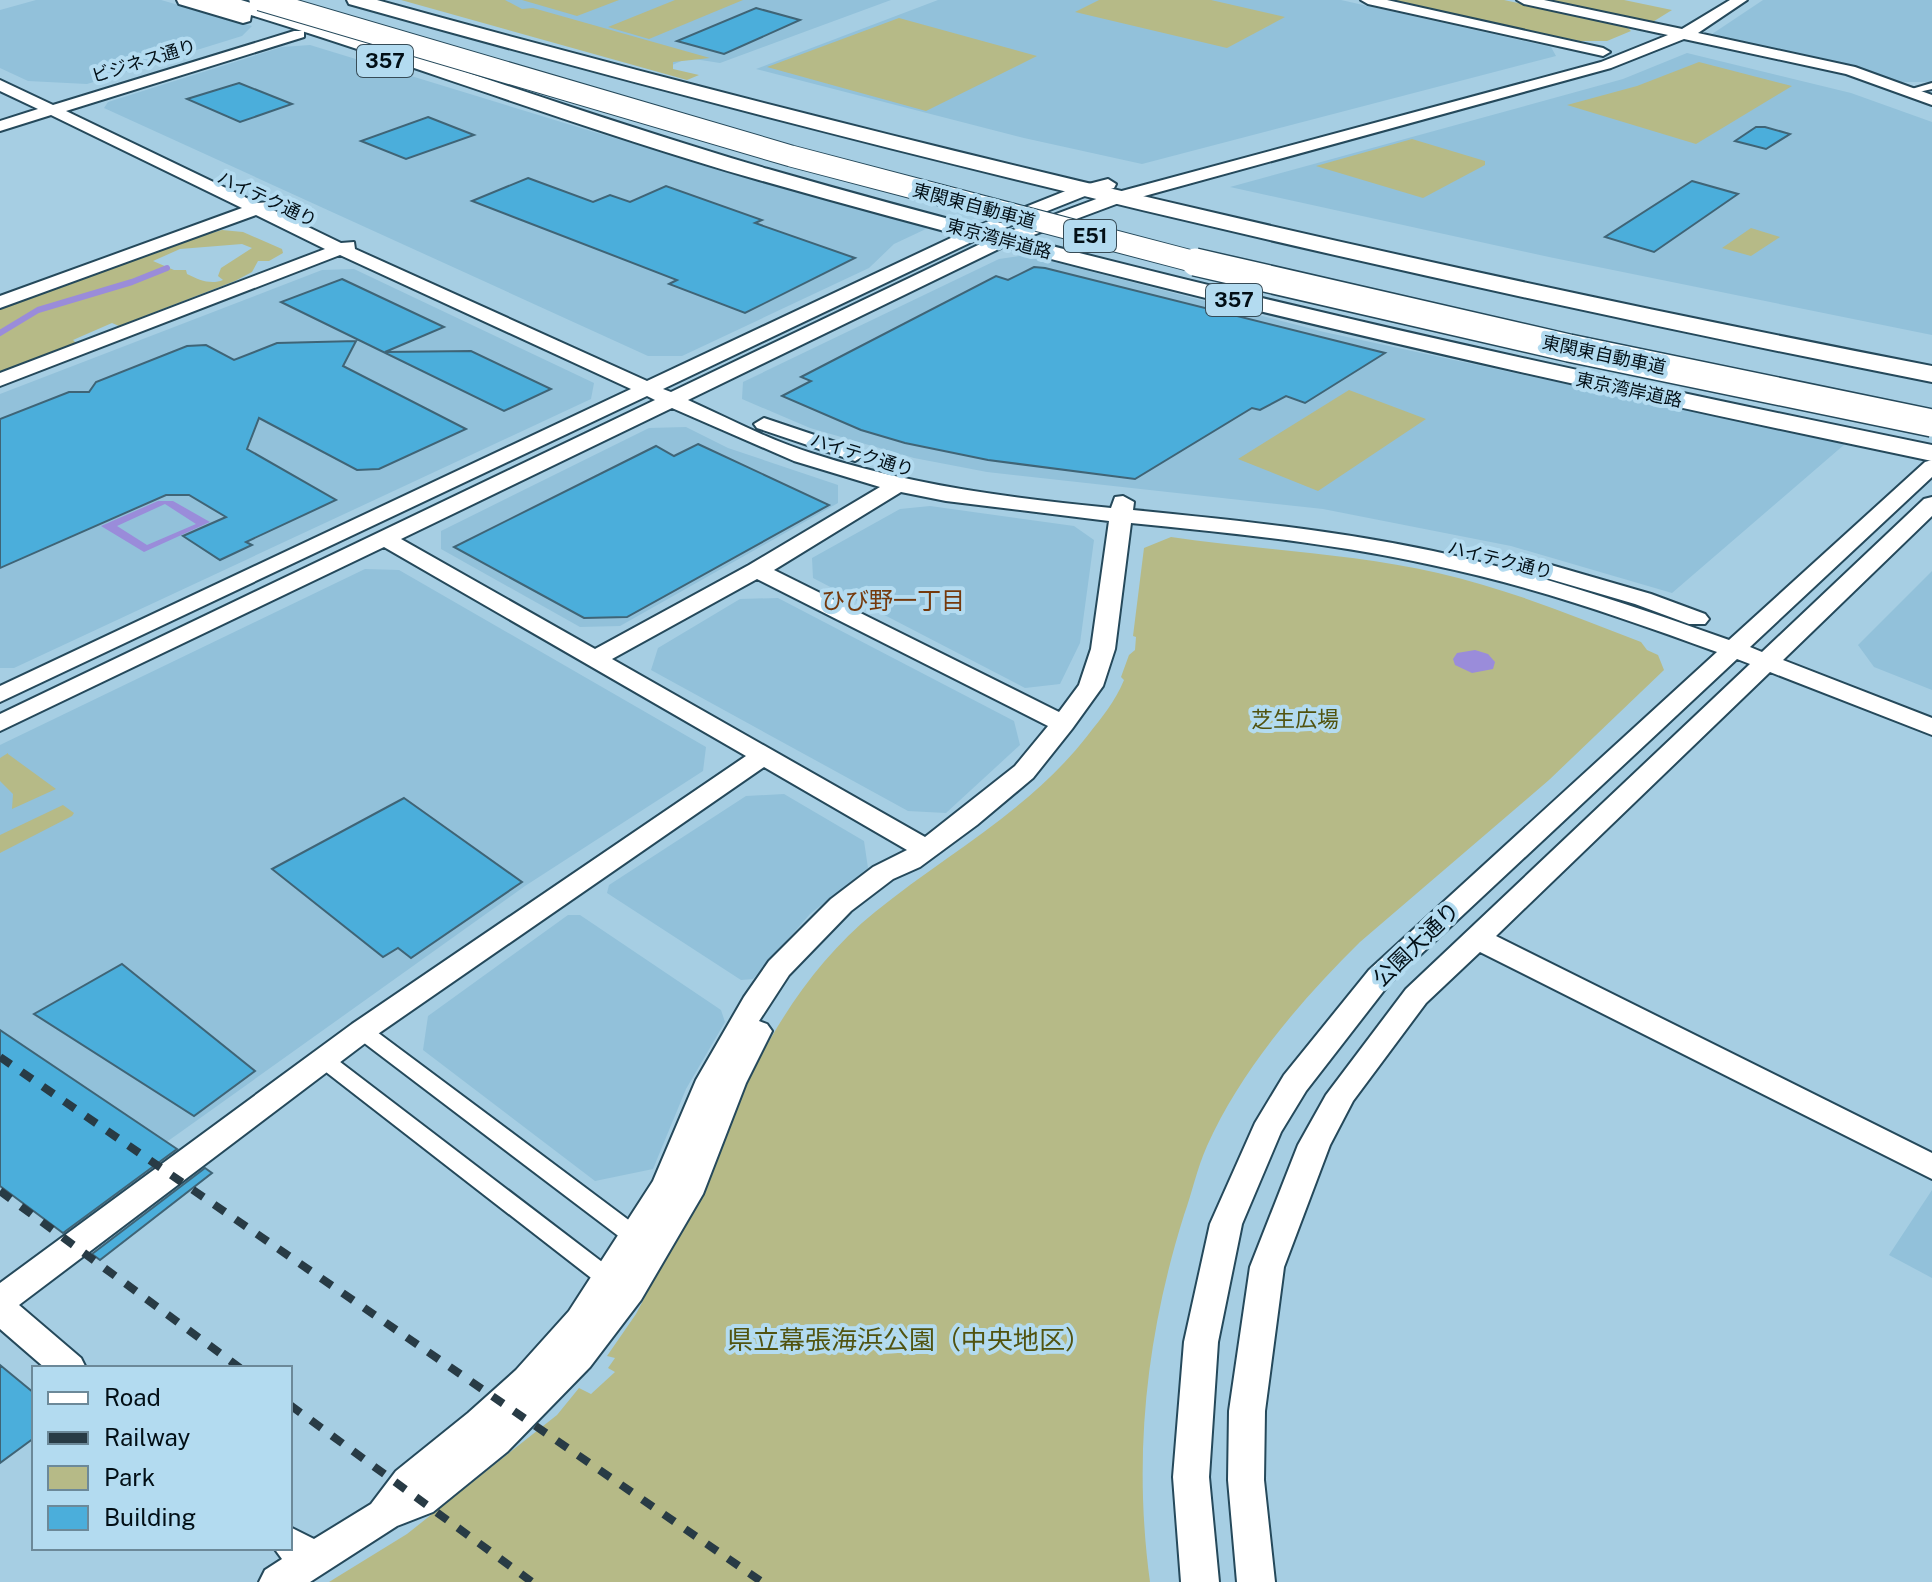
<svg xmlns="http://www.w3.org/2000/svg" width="1932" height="1582" font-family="'Public Sans','Noto Sans JP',sans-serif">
<rect width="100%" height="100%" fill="#a6cee3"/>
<path fill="#92c1da" d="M36 0H161L252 26 242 36 87 84 28 81 0 68V10Z
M438 0H891L720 63 688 58 670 66Z
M938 0H1341L1551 47 1556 56 1142 164 1024 138 756 69Z
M1763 0H1932V82H1899L1855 68 1714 38 1712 34Z
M310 45 594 132 928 228 894 244 869 268 682 356H648L104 108 108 102 282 47Z
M1687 53 1851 93 1932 122V335L1549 257 1230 187 1623 79Z
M1027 255 1324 332 1845 444 1672 593 1511 546 1323 509 987 472 914 458 810 428 742 399 743 382 999 259Z
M354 269 594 383 591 399 14 668H0V394L322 270Z
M686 427 728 448 838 485V503L620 626 580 627 441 549V531L649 428Z
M930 506 1074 526 1094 540 1080 643 1060 684 1025 688 813 578 812 558 900 509Z
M365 569 399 570 706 747 703 771 525 886 161 1146 0 1035V745Z
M1932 571V690L1874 667 1858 645Z
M778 598 1014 721 1020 745 946 813 908 811 651 670 658 648 740 599Z
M784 794 864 841 868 868 810 914 753 979 741 980 607 893 609 885 746 796Z
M568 915H580L721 1010 725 1022 686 1089 653 1169 595 1181 423 1050 428 1016Z
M1932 1190V1278L1889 1255Z"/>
<path fill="#b6ba87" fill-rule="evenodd" d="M401 0H505L522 9 533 8 710 58 673 62V69L699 75 687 80Z
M522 0H619L577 16Z
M675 0H743L649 39 608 27Z
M1099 0H1211L1285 17 1227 48 1075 12Z
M1377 0H1504L1627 27 1631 31 1607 41H1580Z
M1537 0H1624L1672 10 1651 23Z
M899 18 1037 56 926 111 767 67Z
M1699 62 1792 86 1696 144 1567 105 1637 86Z
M1412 139 1485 161V165L1423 198 1316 166Z
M1751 228 1780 237 1751 256 1722 248Z
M222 230 243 232 282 249 283 253 269 261H258L252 272 235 281 119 326 112 323 73 340 76 343 0 372V309L25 297 71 284 170 245ZM242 244 252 248 221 268 218 276 223 280C211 285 199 280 187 274L186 270H174L153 261 180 249Z
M1349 390 1426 419 1318 491 1238 459Z
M1171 537C1259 550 1350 553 1438 573 1508 589 1574 616 1641 642L1647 650 1658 655 1664 670 1549 780 1360 942C1301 1000 1241 1070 1207 1146 1197 1168 1192 1193 1184 1215 1146 1336 1133 1457 1150 1582H329L407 1534 557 1415 579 1388 591 1394 615 1372 608 1368 615 1358 607 1356 636 1314 694 1203 708 1183 705 1181C744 1081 790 981 875 912 949 852 1029 811 1088 735 1102 717 1115 702 1124 680L1121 677 1129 655 1135 650 1136 637 1133 636 1144 548Z
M8 753V754L56 789 12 809 13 794 0 781V758Z
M63 805 74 813 72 816 0 853V835Z"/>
<path fill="#9a8cda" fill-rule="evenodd" d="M158 501H173L210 522 144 552 101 526ZM165 504 196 524 147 545 117 526Z
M1475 650 1488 654 1495 662 1493 669 1472 673 1455 665 1453 659 1457 653Z"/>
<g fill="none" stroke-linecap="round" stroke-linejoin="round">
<path stroke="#9a8cda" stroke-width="6" d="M0 333 38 310 132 282 167 268"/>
</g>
<path fill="#4baedb" stroke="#3f6476" stroke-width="2" d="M756 8 800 20 724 54 677 41Z
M239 83 292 104 240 122 187 99Z
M428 117 474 135 406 159 361 141Z
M1756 127H1765L1790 134 1766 149 1735 141Z
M528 178 593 202 610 195 630 202 666 186 762 220 755 223 855 258 745 313 669 284 677 280 472 201Z
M1692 181 1738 194 1654 252 1605 237Z
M1034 267 1045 268 1385 353 1305 403 1286 396 1260 410 1252 408 1135 479 988 460 905 443 861 430 782 396 811 381 801 377 996 276 1008 280Z
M342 279 444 327 385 352 471 351 551 389 504 411 281 302Z
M356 341 343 366 466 429 379 469 357 470 259 418 247 449 336 500 246 542 252 545 220 560 183 536 226 517 189 495H166L0 568V419L69 392H89L96 382 187 346 206 345 234 360 277 343Z
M698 444 829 505 627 617 584 618 454 547 656 446 674 456Z
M404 798 522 882 411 958 398 948 383 957 272 869Z
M122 964 255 1071 194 1116 34 1014Z
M0 1030 177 1149 63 1233 0 1186Z
M205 1168 212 1173 100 1260 92 1254Z
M0 1365 34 1393V1438L0 1463Z"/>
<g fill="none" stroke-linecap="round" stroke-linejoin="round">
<g stroke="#25495b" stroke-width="4">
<path id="street" d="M1932 83V89L1910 94 1905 91Z
M362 1024 369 1026 642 1230 648 1244 645 1250 637 1253 629 1250 625 1241 355 1036 352 1031 355 1026Z
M324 1053 331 1055 610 1268 624 1269 628 1275 624 1281 607 1287 599 1284 317 1065 314 1060 317 1055Z"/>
</g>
<g stroke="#25495b" stroke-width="4">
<path id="secondary" d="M1361 0H1387L1603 48 1610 52 1603 56 1368 4Z
M1517 0H1544L1682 29 1730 0H1747L1698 33 1855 67 1932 95V105L1846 74 1684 39 1611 68 1119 203 1009 244 688 400C728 418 769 440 811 453 909 485 1009 498 1111 508L1115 497 1123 496 1134 502 1133 510C1233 520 1334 530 1433 551 1534 573 1632 605 1729 640L1925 462 1932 460V477L1750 647 1762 652 1924 499 1932 497V516L1783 660 1932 718V735L1770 672 1496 936 1932 1153V1179L1480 952 1426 1003 1353 1101 1330 1145 1284 1267 1265 1411 1264 1480 1275 1582H1237L1228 1480 1229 1411 1250 1267 1298 1145 1326 1095 1406 989 1750 664 1737 659 1389 984 1306 1091 1281 1132 1242 1224 1218 1342 1209 1477 1219 1582H1181L1173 1477 1184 1342 1210 1224 1255 1123 1284 1075 1369 970 1717 652C1624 618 1529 585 1432 565 1333 543 1232 533 1131 523L1115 649 1103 686 1072 729 1033 778 977 825 920 867 893 879 851 911 789 975 759 1021 767 1024 772 1031 746 1083 703 1194 641 1300 590 1367 507 1452 433 1512 397 1526 310 1582H259L265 1570 282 1559 274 1548H290V1527L314 1539 371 1504 396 1471 468 1413 516 1370 569 1311 653 1181 696 1080 744 997 769 961 831 899 873 867 907 850 764 767 372 1038 19 1305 81 1358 86 1368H45L0 1329V1283L352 1024 746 756 384 547 0 731V714L655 400 647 396 0 702V686L631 389 340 255 0 386V373L325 249 256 215 0 308V296L242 208 51 115 0 131V121L38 109 0 91V80L53 105 294 31H304V37L66 111 257 203 270 202 271 209 341 243 354 242 355 249 647 381 970 229 1073 188 1108 179 1116 184 1114 188 1085 196 982 237 663 389 671 392 997 236 1107 195 1601 62 1668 35 1524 4ZM672 408 794 461 880 487 749 565 595 649 401 539ZM901 492 946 501 1109 521 1091 649 1079 685 1059 712 774 570ZM757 579 1048 726 1015 766 925 837 612 659Z
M764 418 862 451 865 455 855 461 757 428 754 424Z
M1544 563 1651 594 1705 614 1709 619 1705 624H1689L1635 604 1536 575 1533 570 1536 565Z"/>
</g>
<g stroke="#25495b" stroke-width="4">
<path id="highway" d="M177 0H241C418 53 591 117 768 169 1152 279 1542 365 1932 445V461C1538 379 1146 290 759 180 587 131 421 67 251 15L250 21 243 23 179 4Z
M347 0H377C891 142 1408 264 1932 366V382C1399 277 872 151 349 4Z"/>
</g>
<use href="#street" fill="#fff" fill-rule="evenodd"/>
<use href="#secondary" fill="#fff" fill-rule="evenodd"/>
<use href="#highway" fill="#fff" fill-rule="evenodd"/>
<path stroke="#283b45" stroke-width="8" stroke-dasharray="13 13" stroke-linecap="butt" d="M0 1057 762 1582
M0 1191 240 1368
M290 1405 532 1582"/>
<g stroke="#25495b" stroke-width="23" stroke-linecap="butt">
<path id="highway-bridge-far1" d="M260 0 791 156 1203 264"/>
</g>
<g stroke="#25495b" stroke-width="30" stroke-linecap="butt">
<path id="highway-bridge" d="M1195 262 1569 348 1932 423"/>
</g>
<use href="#highway-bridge-far1" stroke="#fff" stroke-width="21"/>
<use href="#highway-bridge" stroke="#fff" stroke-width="27"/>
</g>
<g text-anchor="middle" stroke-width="8" stroke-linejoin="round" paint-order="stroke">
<g font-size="18" fill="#020f16" stroke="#b3dbf0">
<text transform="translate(144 61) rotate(-17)" y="6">ビジネス通り</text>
<text transform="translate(267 199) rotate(25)" y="6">ハイテク通り</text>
<text transform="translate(974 206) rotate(15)" y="6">東関東自動車道</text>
<text transform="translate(999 239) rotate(15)" y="6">東京湾岸道路</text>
<text transform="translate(1604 355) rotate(12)" y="6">東関東自動車道</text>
<text transform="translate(1629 390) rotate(12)" y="6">東京湾岸道路</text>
<text transform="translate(862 455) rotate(17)" y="6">ハイテク通り</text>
<text transform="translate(1500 560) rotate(14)" y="6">ハイテク通り</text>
</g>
<g fill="#b3dbf0" stroke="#374c57" stroke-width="2">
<rect x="357" y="45" width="56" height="32" rx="6"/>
<rect x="1064" y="220" width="52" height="32" rx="6"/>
<rect x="1206" y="284" width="56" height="32" rx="6"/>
</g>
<g font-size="20" font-weight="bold" fill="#020f16">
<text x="385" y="68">357</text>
<text x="1090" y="243">E51</text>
<text x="1234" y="307">357</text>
</g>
<g font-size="22" fill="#515310" stroke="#b3dbf0">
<text x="1295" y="727">芝生広場</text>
</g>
<g font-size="22" fill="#020f16" stroke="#b3dbf0">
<text transform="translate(1416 944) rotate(-44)" y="8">公園大通り</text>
</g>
<g font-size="24" fill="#75390c" stroke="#b3dbf0">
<text x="893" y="609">ひび野一丁目</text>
</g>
<g font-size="26" fill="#515310" stroke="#b3dbf0">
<text x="909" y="1349">県立幕張海浜公園（中央地区）</text>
</g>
</g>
<rect x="32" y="1366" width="260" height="184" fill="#b3dbf0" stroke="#6c8999" stroke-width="2"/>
<rect x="48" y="1392" width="40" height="12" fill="#ffffff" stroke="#6c8999" stroke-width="2"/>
<text x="104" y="1406" font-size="24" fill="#020f16">Road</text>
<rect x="48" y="1432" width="40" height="12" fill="#283b45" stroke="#6c8999" stroke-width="2"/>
<text x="104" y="1446" font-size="24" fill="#020f16">Railway</text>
<rect x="48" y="1466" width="40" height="24" fill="#b6ba87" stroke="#6c8999" stroke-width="2"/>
<text x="104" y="1486" font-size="24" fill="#020f16">Park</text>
<rect x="48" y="1506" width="40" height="24" fill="#4baedb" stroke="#6c8999" stroke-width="2"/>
<text x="104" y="1526" font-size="24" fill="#020f16">Building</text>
</svg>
